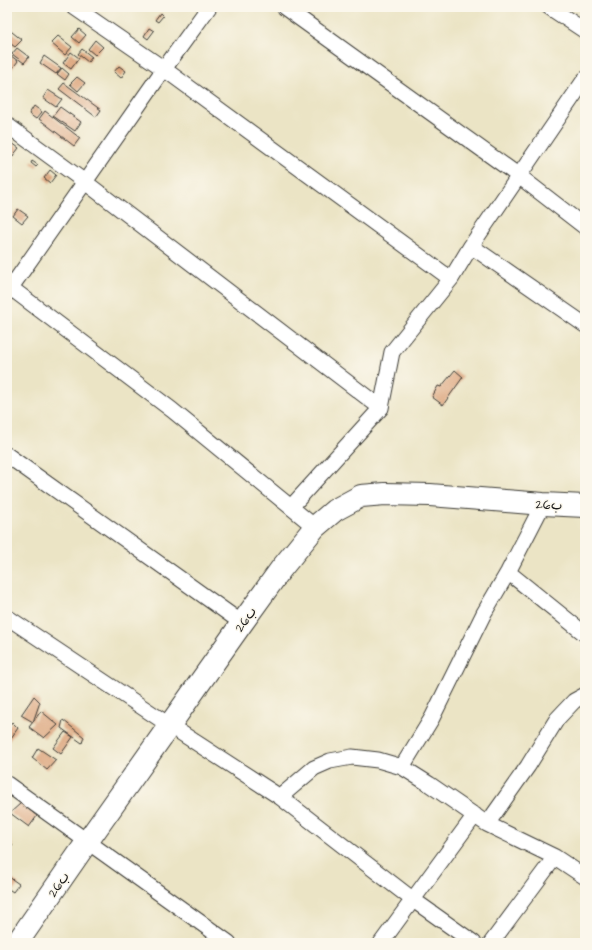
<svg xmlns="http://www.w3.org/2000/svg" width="592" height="950" font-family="'Architects Daughter','Playpen Sans Arabic',sans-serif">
<rect width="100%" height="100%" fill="#fbf7ec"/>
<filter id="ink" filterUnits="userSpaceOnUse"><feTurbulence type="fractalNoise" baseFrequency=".025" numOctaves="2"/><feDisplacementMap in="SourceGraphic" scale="8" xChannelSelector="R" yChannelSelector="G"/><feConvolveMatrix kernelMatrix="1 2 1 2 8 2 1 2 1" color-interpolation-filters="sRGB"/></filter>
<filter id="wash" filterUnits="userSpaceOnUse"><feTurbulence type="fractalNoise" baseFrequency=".012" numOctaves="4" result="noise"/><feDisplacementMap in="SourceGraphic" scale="16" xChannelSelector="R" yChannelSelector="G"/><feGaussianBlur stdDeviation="0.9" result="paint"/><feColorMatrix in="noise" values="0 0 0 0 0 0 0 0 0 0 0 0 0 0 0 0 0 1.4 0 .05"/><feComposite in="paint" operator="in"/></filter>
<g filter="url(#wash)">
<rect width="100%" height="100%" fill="#ebe4c5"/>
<g id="blocks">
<path fill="#dca47c" d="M160 13 163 16 158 22 155 20Z
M7 28 22 40 15 47 7 41Z
M149 28 154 31 148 39 144 36Z
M79 29 86 35 79 43 72 37Z
M58 36 72 47 65 55 51 43Z
M95 40 103 47 95 55 88 49Z
M17 48 29 57 24 63 12 54Z
M82 49 92 57 88 62 78 54Z
M71 52 79 58 71 69 63 63Z
M7 53 18 61 12 69 7 65Z
M44 56 61 68 56 74 40 63Z
M119 66 126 71 121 78 114 72Z
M62 68 69 74 65 80 57 74Z
M77 77 85 83 78 91 70 84Z
M64 83 101 110 96 117 59 89Z
M48 90 62 99 56 107 43 98Z
M34 106 42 112 36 119 29 114Z
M60 107 81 122 75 131 53 116Z
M45 111 80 138 74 146 39 119Z
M12 143 19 148 12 157 7 153V150Z
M32 161 38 165 36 167 31 163Z
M50 170 56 175 50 183 44 178Z
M7 202 11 205 7 211Z
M18 209 28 216 22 223 13 216Z
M455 370 463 377 443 405 432 397 438 386 441 387Z
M34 696 40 702 33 722 41 711 58 725 44 738 29 727 33 722 21 715Z
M63 720 84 737 82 743 61 728Z
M12 722 18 728 9 741 7 739V729Z
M65 732 73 737 61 754 53 748Z
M38 748 56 760 47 770 32 758Z
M21 803 37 816 29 827 10 813Z
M7 841 13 845 7 852Z
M9 877 19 884 13 892 7 888V880Z"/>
</g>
</g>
<g filter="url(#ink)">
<use href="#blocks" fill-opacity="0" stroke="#3b3a35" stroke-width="1"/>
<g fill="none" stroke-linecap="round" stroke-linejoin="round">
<g stroke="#3b3a35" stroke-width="17">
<path id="street" d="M74 7 164 69 451 279
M284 7 519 176 585 227
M549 7 585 31
M7 125 85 182 381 408
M471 246 585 325
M7 285 172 410 315 527
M7 293 164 69 209 7
M7 455 242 623
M291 507 381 408 392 352 451 279 471 246 585 79
M508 572 585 634
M7 617 169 725 280 797 412 899 474 943
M402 767 432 718 484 613 508 572 543 504
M7 784 229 943
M280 797 314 768 330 761 352 757 378 760 402 767 429 784 487 824 555 857 585 877
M487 824 528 766 557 719 574 701 585 695
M381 943 475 815
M491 943 555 857"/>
</g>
<g stroke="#3b3a35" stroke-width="24">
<path id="highway" d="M17 943 87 842 242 623 281 569 315 527 335 510 361 496 385 494 430 495 543 504 585 506"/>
</g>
<use href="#street" stroke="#fff" stroke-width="15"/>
<use href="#highway" stroke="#fff" stroke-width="22"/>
</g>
</g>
<g text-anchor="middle" stroke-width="3" stroke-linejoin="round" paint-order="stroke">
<g font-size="13" fill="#1c1c1c" stroke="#fbf7ec">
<text transform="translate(549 504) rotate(3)" y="5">26ب</text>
<text transform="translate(245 619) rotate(-54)" y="5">26ب</text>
<text transform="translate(58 884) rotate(-55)" y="5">26ب</text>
</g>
</g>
<rect width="592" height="950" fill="none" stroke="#fbf7ec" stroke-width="24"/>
</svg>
